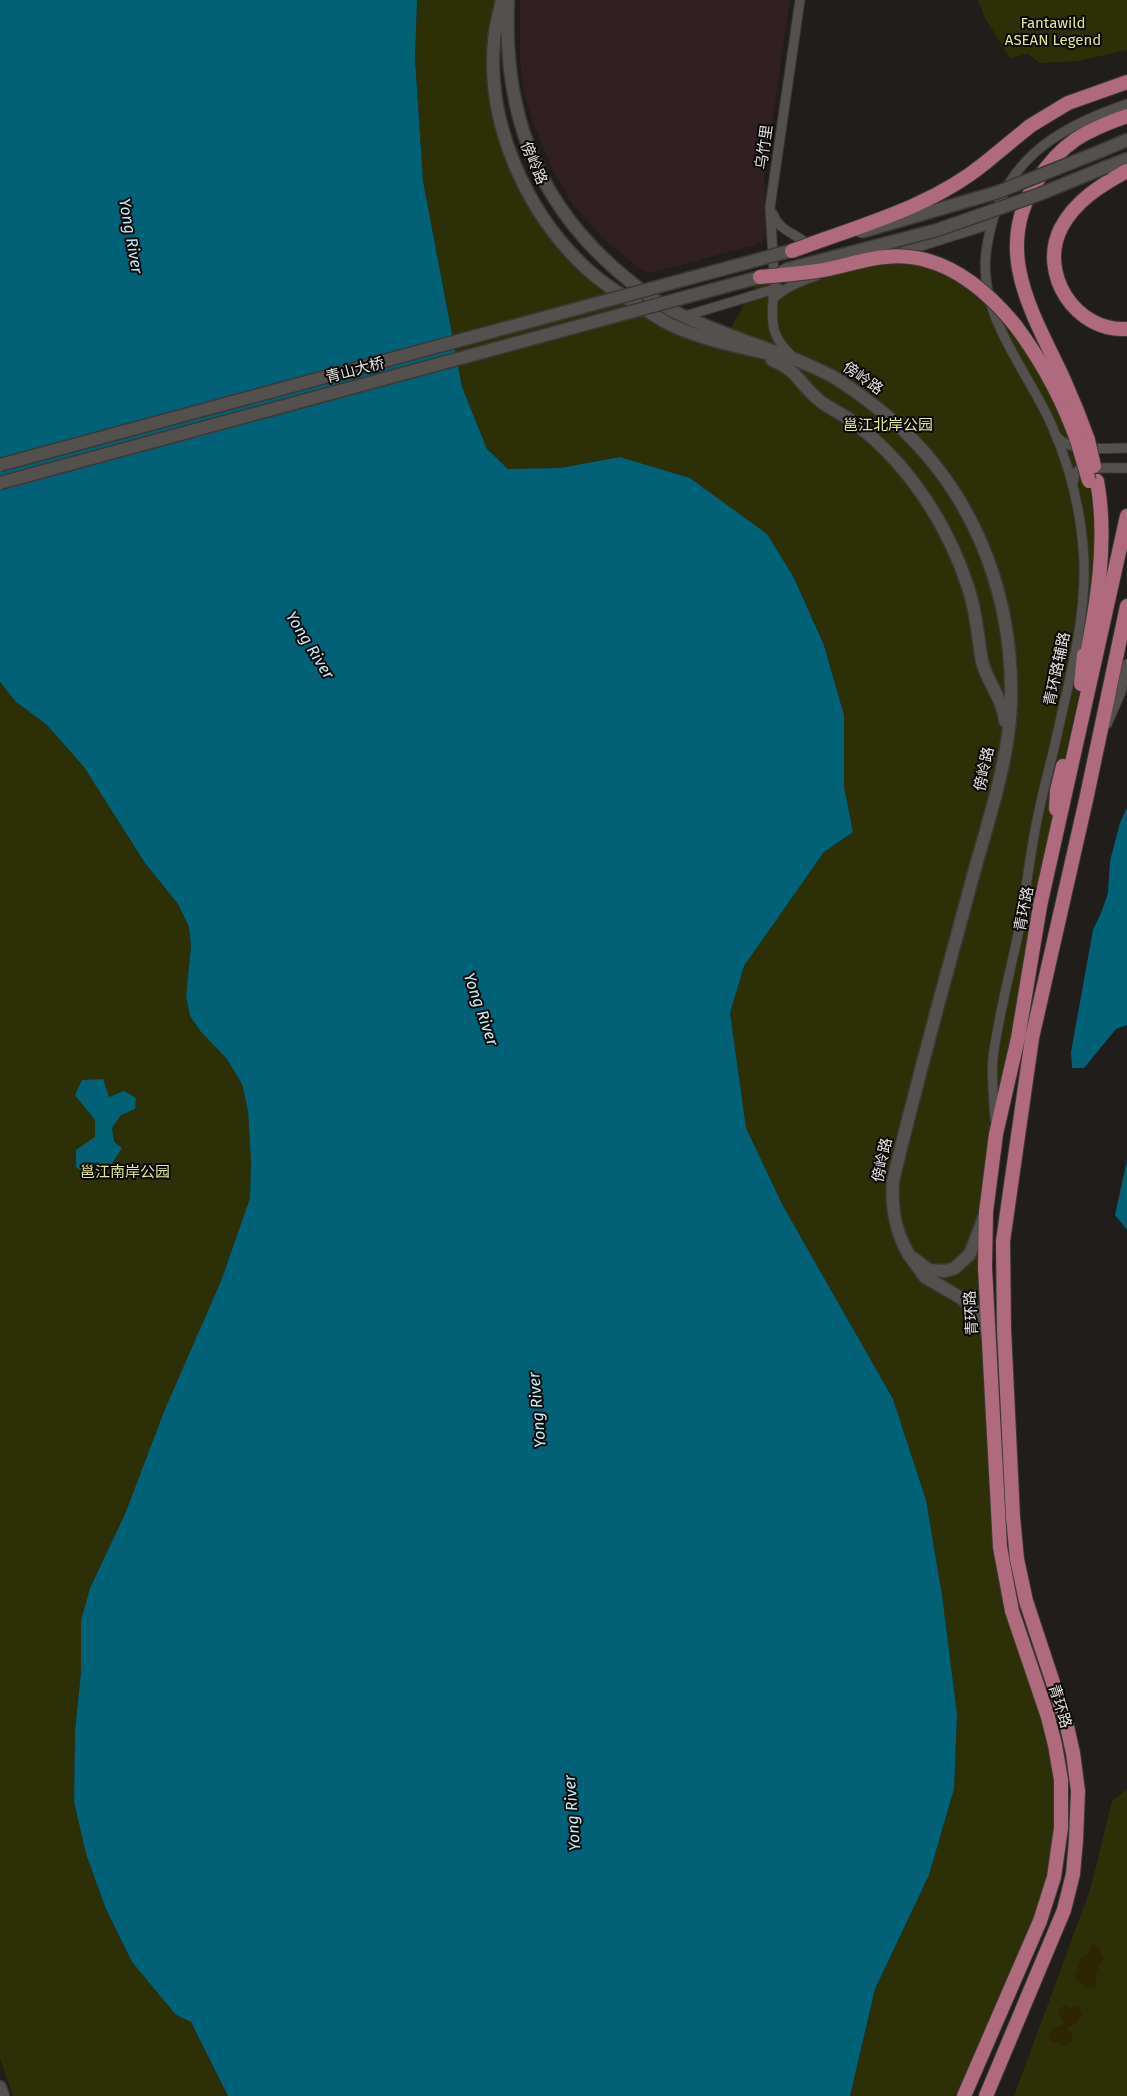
<svg xmlns="http://www.w3.org/2000/svg" width="1127" height="2096" font-family="'Fira Sans','Noto Sans SC',sans-serif">
<rect width="100%" height="100%" fill="#211d1b"/>
<path fill="#321f23" d="M790 0 764 177 767 233 762 243 651 273 641 270 604 239 572 204 553 170 535 128 524 93 520 58V0Z"/>
<g fill="#2d2f06">
<path d="M417 0H502L494 84 511 153 561 243 668 324 723 341 760 277 885 257 949 269 1027 341 1089 481 1095 532V555L1081 684 1057 791 1055 844 986 1212 1000 1547 1055 1745 1054 1877 964 2096H850L875 1989 929 1875 954 1789 957 1714 942 1595 926 1500 893 1399 783 1206 746 1128 730 1013 744 966 824 852 853 832 844 787V715L824 644 794 578 690 478 620 457 560 468 508 469 487 449 462 387 423 181 415 58Z"/>
<path d="M978 0H1127V50L1078 61 1040 63 1028 54 1010 58 985 18Z"/>
<path d="M0 682 16 702 46 724 84 767 145 863 178 904 189 927 191 946 186 996 190 1016 201 1032 227 1059 242 1084 248 1111 251 1161 250 1198 221 1281 165 1409 125 1514 90 1588 81 1620V1672L75 1731 74 1802 86 1854 106 1909 132 1962 176 2015 191 2022 228 2096H13L0 2058Z"/>
<path d="M1127 1789V2096H1014L1090 1890 1112 1801Z"/>
</g>
<g fill="#2d2504">
<path d="M1095 1944 1098 1947 1104 1958 1095 1974 1097 1984 1095 1987 1086 1989 1074 1977 1081 1958 1089 1953 1090 1947Z"/>
<path d="M1064 2005 1070 2008 1078 2005 1082 2014 1077 2023 1067 2028 1072 2034 1073 2041 1066 2046 1051 2041 1048 2037 1052 2028 1059 2027 1064 2023 1058 2012Z"/>
</g>
<g fill="#016277">
<path d="M0 0H417L415 58 423 181 462 387 487 449 508 469 560 468 620 457 690 478 767 534 794 578 824 645 844 715V787L853 832 824 852 744 966 730 1013 746 1128 783 1206 893 1399 926 1500 942 1595 957 1714 954 1789 929 1875 875 1989 850 2096H228L191 2022 176 2015 132 1962 106 1909 86 1854 74 1802 75 1731 81 1672V1620L90 1588 125 1514 165 1409 221 1281 250 1198 251 1161 248 1111 242 1084 227 1059 201 1032 190 1016 186 996 191 946 189 927 178 904 145 863 84 767 46 724 16 702 0 682Z"/>
<path d="M1127 807V1025L1116 1029 1084 1068H1072L1071 1052 1093 930 1101 913 1108 893 1110 861 1120 823Z"/>
<path d="M103 1079 109 1097 124 1091 136 1098 135 1109 121 1115 112 1128 114 1142 122 1148 109 1168 89 1176 76 1167V1150L95 1137V1120L75 1095 82 1080Z"/>
<path d="M1127 1160V1230L1115 1215Z"/>
</g>
<g fill="none" stroke-linecap="round" stroke-linejoin="round">
<defs>
<g id="street">
<path d="M773 214C779 230 792 232 805 242"/>
<path d="M899 253 991 224"/>
<path d="M773 299 775 289 770 207 800 0"/>
<path d="M685 316 778 288"/>
<path d="M791 355C772 337 771 324 773 299 785 287 800 281 816 276"/>
<path d="M1058 438C1070 452 1109 448 1127 448"/>
<path d="M1073 483 1075 473 1082 468H1127"/>
<path d="M1107 724 1121 692 1127 664"/>
<path d="M995 1119C994 1099 991 1077 993 1057 999 1013 1011 969 1020 925 1026 890 1030 855 1037 820 1042 795 1049 769 1055 744 1068 684 1086 623 1084 562 1082 515 1071 469 1052 426 1027 368 975 315 987 246 1000 163 1053 129 1127 104"/>
</g>
<g id="secondary">
<path d="M502 0C499 13 495 27 494 41 486 124 527 214 587 269 603 284 621 295 640 306 649 312 659 319 669 324 706 342 756 350 797 360 756 344 712 331 673 311 651 299 630 282 612 266 532 194 503 106 508 0"/>
<path d="M1101 151 1127 140"/>
<path d="M1106 167 1127 159"/>
<path d="M719 288 760 277"/>
<path d="M772 360C799 371 800 385 820 401 829 408 840 413 849 419 905 459 947 522 968 587 973 602 976 619 978 635 980 645 980 655 983 665 989 684 1003 700 1005 721"/>
<path d="M797 360C808 365 820 370 830 375 848 385 864 398 880 410 970 482 1014 589 1011 704 1009 759 988 822 973 876 946 977 917 1079 893 1181 891 1208 895 1231 909 1255"/>
<path d="M984 1217 970 1254 955 1268 945 1271 929 1270 909 1255 925 1277 961 1298 977 1312 987 1332"/>
<path d="M0 2087 3 2096"/>
</g>
<g id="primary">
<path d="M985 163 1030 126 1068 103 1127 82"/>
<path d="M1127 171C1101 185 1075 201 1061 228 1038 273 1075 332 1127 329"/>
<path d="M1015 325C1042 361 1062 398 1077 440"/>
<path d="M1088 440C1081 420 1073 400 1064 380 1034 315 991 251 1037 181 1061 143 1086 130 1127 116"/>
<path d="M1085 664C1097 605 1108 541 1097 481"/>
<path d="M1081 684 1084 655"/>
<path d="M1056 809 1057 791 1063 766"/>
<path d="M964 2096 1040 1921 1054 1877 1061 1828V1780L1055 1745 1048 1717 1012 1611 1000 1547 985 1268 986 1212 996 1134 1018 1038 1040 906 1127 516"/>
<path d="M986 2096 1064 1910 1073 1874 1076 1840 1078 1791 1073 1753 1066 1722 1026 1601 1017 1559 1013 1517 1004 1329 1003 1241 1032 1038 1086 800 1127 606"/>
</g>
</defs>
<use href="#street" stroke="#3a3836" stroke-width="11"/>
<use href="#secondary" stroke="#3a3836" stroke-width="15"/>
<use href="#primary" stroke="#3a3836" stroke-width="16"/>
<use href="#street" stroke="#54504e" stroke-width="9"/>
<use href="#secondary" stroke="#54504e" stroke-width="12"/>
<use href="#primary" stroke="#af6a7d" stroke-width="14"/>
<defs>
<g id="secondary-bridge">
<path d="M861 232 998 192 1101 151"/>
<path d="M784 270 937 230 1040 194 1106 167"/>
<path d="M0 465 801 248"/>
<path d="M0 483 719 288"/>
</g>
<g id="primary-bridge">
<path d="M792 251C858 226 930 208 985 163"/>
<path d="M760 277C779 275 798 274 817 271 840 268 862 259 885 257 939 251 983 286 1015 325"/>
<path d="M1077 440 1089 481"/>
<path d="M1088 440 1094 466"/>
</g>
</defs>
<use href="#secondary-bridge" stroke="#3a3836" stroke-width="15" stroke-linecap="butt"/>
<use href="#primary-bridge" stroke="#3a3836" stroke-width="16" stroke-linecap="butt"/>
<use href="#secondary-bridge" stroke="#54504e" stroke-width="12"/>
<use href="#primary-bridge" stroke="#af6a7d" stroke-width="14"/>
</g>
<g text-anchor="middle" dominant-baseline="central" stroke-width="4" stroke-linejoin="round" paint-order="stroke">
<g font-size="15" fill="#e1e88e" stroke="#090807">
<text x="1053" y="23">Fantawild<tspan x="1053" dy="17">ASEAN Legend</tspan></text>
<text x="888" y="425">邕江北岸公园</text>
<text x="125" y="1172">邕江南岸公园</text>
</g>
<g font-size="15" fill="#e4e2e1" stroke="#090807">
<text transform="translate(764 147) rotate(-82)">乌竹里</text>
<text transform="translate(534 163) rotate(67)">傍岭路</text>
<text transform="translate(355 370) rotate(-15)">青山大桥</text>
<text transform="translate(863 378) rotate(35)">傍岭路</text>
<text transform="translate(1057 669) rotate(-78)">青环路辅路</text>
<text transform="translate(984 769) rotate(-78)">傍岭路</text>
<text transform="translate(1024 909) rotate(-79)">青环路</text>
<text transform="translate(882 1160) rotate(-78)">傍岭路</text>
<text transform="translate(971 1313) rotate(-93)">青环路</text>
<text transform="translate(1060 1706) rotate(73)">青环路</text>
</g>
<g font-size="16" font-style="italic" fill="#c3ebf7" stroke="#090807">
<text transform="translate(131 236) rotate(80)">Yong River</text>
<text transform="translate(310 645) rotate(58)">Yong River</text>
<text transform="translate(481 1009) rotate(71)">Yong River</text>
<text transform="translate(537 1410) rotate(-95)">Yong River</text>
<text transform="translate(572 1813) rotate(-94)">Yong River</text>
</g>
</g>
</svg>
